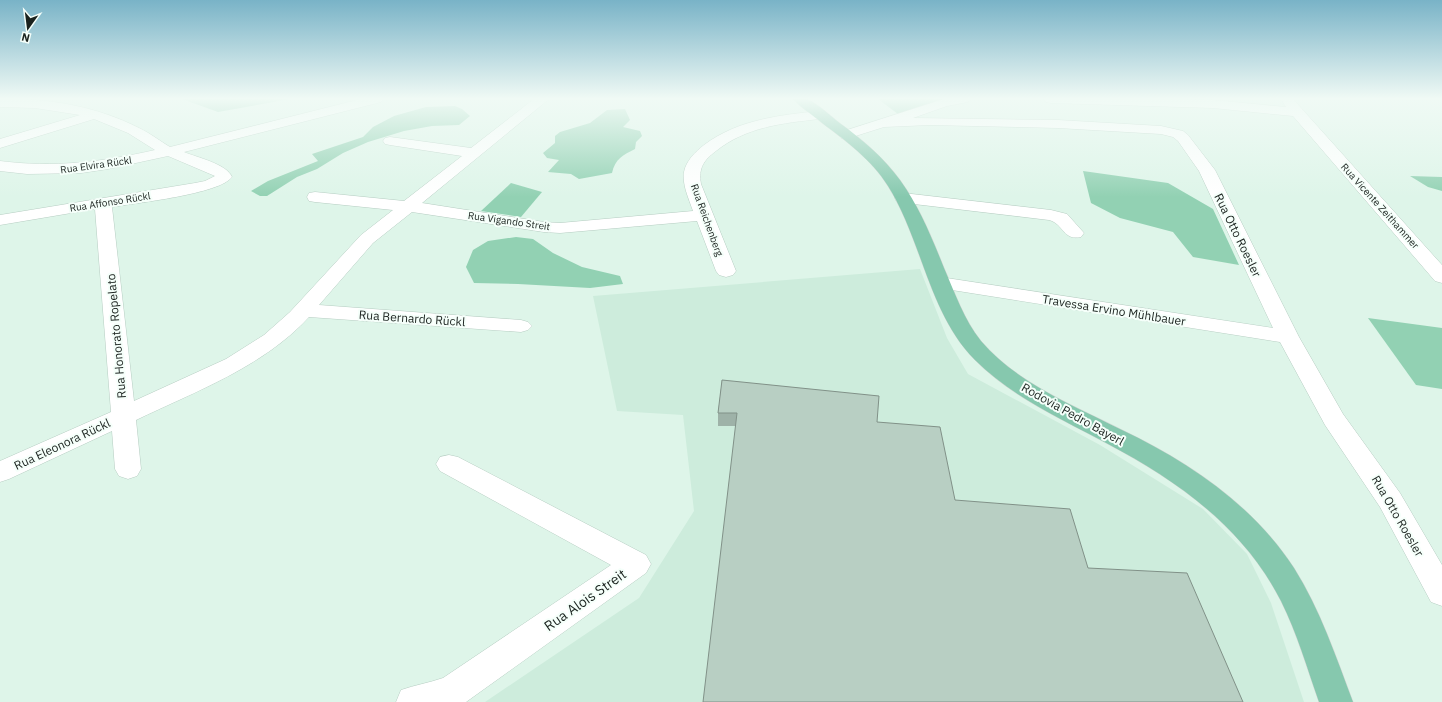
<svg xmlns="http://www.w3.org/2000/svg" width="1442" height="702" font-family="'IBM Plex Sans',sans-serif">
<rect width="100%" height="100%" fill="#def5e9"/>
<path fill="#cdecdc" d="M920 269 947 338 968 374 1100 445 1203 509 1247 554 1271 603 1304 702H485L639 598 694 511 683 415 617 411 593 296Z"/>
<g fill="#92d1b3">
<path d="M182 99H290L218 112Z"/>
<path d="M878 99H948L898 114Z"/>
<path d="M455 106 462 109 470 116 459 125 432 126 404 131 368 142 343 153 317 169 297 177 267 196H260L251 191 268 181 318 161 312 154 363 137 373 127 394 116 426 107Z"/>
<path d="M625 109 630 120 623 127 640 131 642 136 636 142 635 149C623 155 615 159 612 173L579 179 571 174 548 172 559 160 547 158 543 153 555 143V136L560 132 590 123 607 110Z"/>
<path d="M1083 171 1168 183 1213 209 1239 265 1193 257 1173 232 1120 218 1091 203Z"/>
<path d="M1410 176 1442 177V191L1428 187Z"/>
<path d="M511 183 542 192 521 217 481 211Z"/>
<path d="M516 237 533 239 553 253 582 267 620 276 623 284 590 288 518 284 474 283 466 267 473 250 488 241Z"/>
<path d="M1368 318 1442 328V389L1416 385Z"/>
</g>
<g fill="none" stroke-linecap="round" stroke-linejoin="round">
<defs>
<g id="minor">
<path d="M0 99C48 98 96 106 139 128 150 133 160 141 170 147L361 99H383L381 102 184 152C196 157 227 164 232 177 220 194 135 203 112 207L134 401 226 359 264 335 290 312 361 235 393 210 315 202 309 201 307 197 309 193 315 192 404 201 462 156 390 145 385 144 383 141 385 138 390 137 471 148 534 99H549L422 203 544 222 560 223 693 211C689 199 682 185 684 172 686 161 695 152 704 145 737 120 779 115 820 111L825 112 827 115 825 118 820 119C783 123 746 127 716 151 704 160 698 168 701 184L736 271 733 275 726 277 719 275 716 271 697 221 560 233 544 232 412 212 373 243 319 305 521 320 528 322 532 326 528 330 521 332 309 317C263 367 196 391 136 420L141 469 137 476 128 479 119 476 115 469 112 431 9 479 0 482V461L111 412 95 209 0 225V215L195 183 205 181 215 176 168 156 108 169 81 173 27 174 0 171V161C54 168 102 162 155 150L128 133 94 119 0 148V139L80 115 35 108 0 107Z"/>
<path d="M944 99H970L968 102 947 106 913 118 1058 120 1161 126 1183 131 1188 135 1215 170 1299 337 1343 414 1400 493 1442 565V606L1431 602 1380 507 1325 425 1280 342 933 287 930 283 933 279 940 277 1273 328 1199 171 1178 141 1173 137 1161 134 1058 128 930 125 884 127 846 139 841 138 839 135 841 132Z"/>
<path d="M1044 99 1213 100 1286 107 1281 99H1293L1442 265V283L1435 281 1293 116 1213 108 1051 103 1046 102Z"/>
<path d="M903 193 1051 210 1067 214 1084 233 1081 237C1063 241 1064 224 1049 220L897 202 895 198 897 194Z"/>
<path d="M449 455 458 457 646 555 651 564 646 573 466 702H396L401 690C415 685 429 683 443 678L611 565 440 471 436 464 440 457Z"/>
</g>
<path id="major" d="M793 99C797 99 802 98 806 99 815 101 833 118 841 124 863 140 884 158 900 180 919 206 932 238 944 268 955 293 964 320 981 341 1018 384 1073 405 1122 430 1189 462 1253 505 1294 568 1320 609 1336 657 1353 702H1319C1307 668 1297 633 1281 601 1244 528 1178 481 1108 444 1062 419 1013 398 975 360 929 314 922 240 888 186 872 160 846 141 822 123 813 115 801 108 793 99Z"/>
</defs>
<use href="#minor" stroke="#b6cdc2" stroke-width="1"/>
<use href="#major" stroke="#d6d7d6" stroke-width="1"/>
<use href="#minor" fill="#fff" fill-rule="evenodd"/>
<use href="#major" fill="#86c8ae" fill-rule="evenodd"/>
</g>
<path fill="#9eb2a8" d="M722 380 877 422 955 500 1088 568 735 426H718V413Z"/>
<path fill="#b8cfc3" stroke="#819188" d="M722 380 879 396 877 422 940 427 955 500 1070 509 1088 568 1187 573 1243 702H703L737 413H718Z"/>
<linearGradient id="sky" x2="0" y2="1"><stop stop-color="#79b3c7"/><stop offset="0.5" stop-color="#f0faf5"/><stop offset="1" stop-color="#f0faf5" stop-opacity="0"/></linearGradient>
<rect width="1442" height="197" fill="url(#sky)"/>
<g text-anchor="middle" dominant-baseline="central" stroke-width="4" stroke-linejoin="round" paint-order="stroke">
<g font-size="10" fill="#1a221e" stroke="#f5fffa">
<text transform="translate(96 165) rotate(-8)">Rua Elvira Rückl</text>
<text transform="translate(110 202) rotate(-9)">Rua Affonso Rückl</text>
<text transform="translate(1380 206) rotate(48)">Rua Vicente Zeithammer</text>
<text transform="translate(707 220) rotate(70)">Rua Reichenberg</text>
<text transform="translate(509 221) rotate(8)">Rua Vigando Streit</text>
</g>
<g font-size="12" fill="#1a221e" stroke="#f5fffa">
<text transform="translate(1238 235) rotate(64)">Rua Otto Roesler</text>
<text transform="translate(1114 310) rotate(9)">Travessa Ervino Mühlbauer</text>
<text transform="translate(412 318) rotate(4)">Rua Bernardo Rückl</text>
<text transform="translate(116 336) rotate(-95)">Rua Honorato Ropelato</text>
<text transform="translate(1073 414) rotate(29)">Rodovia Pedro Bayerl</text>
<text transform="translate(62 444) rotate(-25)">Rua Eleonora Rückl</text>
<text transform="translate(1398 516) rotate(60)">Rua Otto Roesler</text>
</g>
<g font-size="14" fill="#1a221e" stroke="#f5fffa">
<text transform="translate(585 600) rotate(-35)">Rua Alois Streit</text>
</g>
</g>
<g transform="translate(28 28) rotate(194)" stroke="#f5fffa" stroke-width="3" paint-order="stroke">
<path d="M0-3L7 15L0 10L-7 15Z" fill="#1a221e"/>
<text y="-6" font-size="11" font-weight="bold" text-anchor="middle" fill="#1a221e">N</text>
</g>
</svg>
